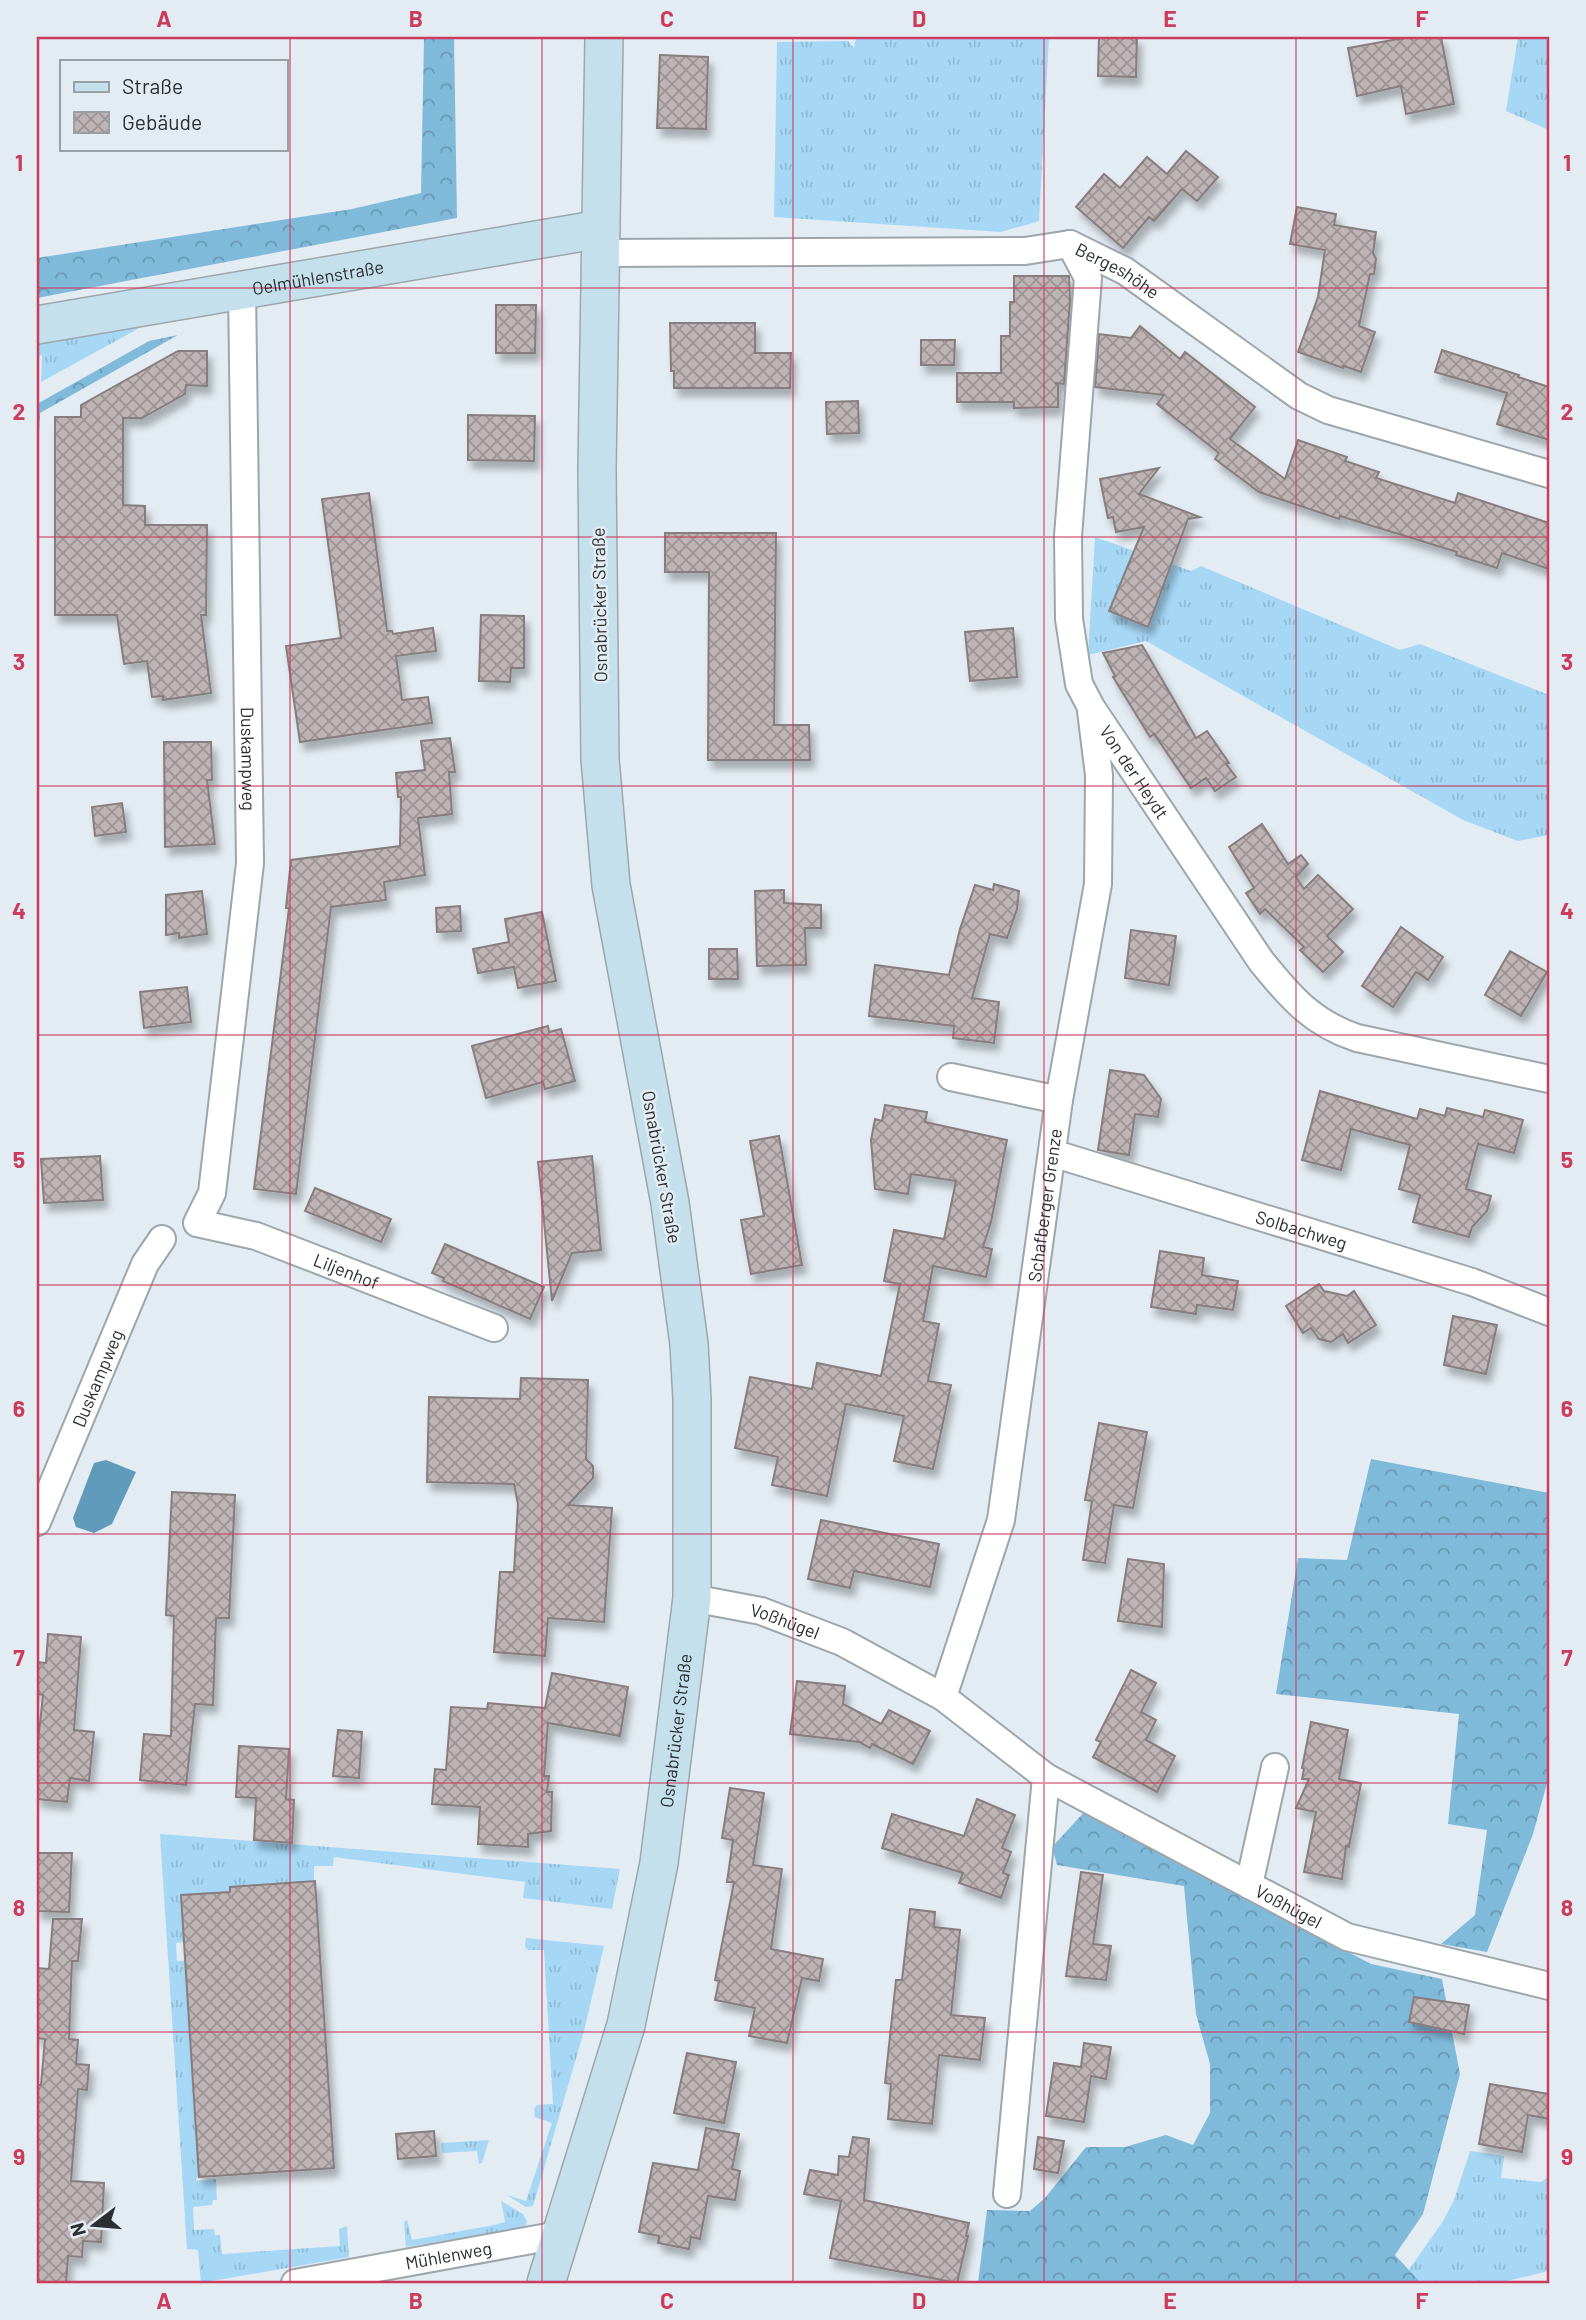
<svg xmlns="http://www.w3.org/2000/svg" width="1586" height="2320" font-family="Barlow,sans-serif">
<defs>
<pattern id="grass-tufts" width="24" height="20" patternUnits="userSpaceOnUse" patternTransform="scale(1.75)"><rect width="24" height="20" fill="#a6d8f6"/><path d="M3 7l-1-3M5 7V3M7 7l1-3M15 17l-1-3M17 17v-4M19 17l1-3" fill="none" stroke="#8fbad3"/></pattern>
<pattern id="forest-crowns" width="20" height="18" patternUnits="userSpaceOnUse" patternTransform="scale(1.75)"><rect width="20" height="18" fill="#80badb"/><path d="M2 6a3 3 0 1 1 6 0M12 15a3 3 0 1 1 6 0" fill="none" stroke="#6998b2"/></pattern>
<pattern id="building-cross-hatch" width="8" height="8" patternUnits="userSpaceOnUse" patternTransform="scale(1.75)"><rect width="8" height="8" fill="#bfb4b5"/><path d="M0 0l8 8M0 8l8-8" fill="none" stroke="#9b9394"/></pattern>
<filter id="shadow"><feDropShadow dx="4.5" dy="8" stdDeviation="3.5" flood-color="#0004"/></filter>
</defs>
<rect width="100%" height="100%" fill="#e3ecf2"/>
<g fill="url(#grass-tufts)">
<path d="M856 37H1049L1039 221 1001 232 774 217 777 42 848 41 854 48Z"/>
<path d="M1518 37H1549V130L1506 111Z"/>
<path d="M144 325 134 331 41 382 42 355 37 356V340Z"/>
<path d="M1095 537 1191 571 1201 566 1400 650 1420 644 1549 695V835L1518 841 1463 820 1146 641 1088 655Z"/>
<path d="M160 1834 620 1869 612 1909 523 1898 525 1882 334 1857 333 1866H314V1881L230 1887V1892L181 1895 184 1942 176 1943 177 1961H185L199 2177H197L196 2181 216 2179 217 2200H213L212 2205 193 2207 194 2230 214 2229 215 2235H220L222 2254 340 2246 339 2229 347 2226 349 2257 201 2283 198 2250 187 2249Z"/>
<path d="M526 1938 604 1946 584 2031 533 2206 526 2207 507 2195 526 2201 552 2123 535 2117 534 2109 537 2105 553 2104 544 1950H528L525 1947Z"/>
<path d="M489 2140 482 2163 479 2164 477 2151 442 2153 441 2143Z"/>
<path d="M1470 2151 1504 2156 1501 2178 1541 2182 1549 2176V2271L1498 2283H1421L1408 2271 1443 2221 1454 2200Z"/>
<path d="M501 2201 523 2214 527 2221 526 2225 517 2229 406 2247 404 2222 407 2220 412 2240 494 2225 505 2222Z"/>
</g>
<g fill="url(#forest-crowns)">
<path d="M424 37H454L457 218 37 298V258L352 209 421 193Z"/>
<path d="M178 335 40 413 37 477V404L149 341Z"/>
<path d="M1371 1459 1549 1493V1776L1533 1834 1487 1952 1441 1944 1475 1915 1487 1830 1448 1824 1459 1714 1276 1694 1298 1558 1347 1560Z"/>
<path d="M1087 1809 1289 1921 1371 1964 1442 1979 1460 2074 1423 2214 1395 2255 1421 2283H978L987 2210 1030 2211 1045 2198 1086 2147H1125L1166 2135 1193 2145 1210 2113V2064L1196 2014 1184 1886 1057 1865 1052 1847Z"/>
</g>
<path fill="#619bbb" d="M106 1460 136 1472 112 1524 94 1533 76 1527 73 1518 94 1463Z"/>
<g fill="url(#building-cross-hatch)" stroke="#877d7e" stroke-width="2" filter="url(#shadow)">
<path d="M1099 37H1137L1136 77 1098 76Z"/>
<path d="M1409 37H1441L1454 104 1406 114 1401 86 1357 96 1348 48Z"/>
<path d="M660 55 708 57 706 129 657 128Z"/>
<path d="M1186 151 1218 177 1197 201 1182 189 1154 221 1149 217 1123 248 1076 207 1104 174 1120 188 1147 157 1167 174Z"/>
<path d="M1297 207 1336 214 1334 225 1376 232 1373 253 1376 259 1374 274H1370L1359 326 1375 332 1361 372 1344 366 1343 368 1298 352 1318 297 1325 250 1290 244Z"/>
<path d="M1014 276H1069L1070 300 1064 384 1055 383 1058 385V407L1014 408V402H957V373H1001V336H1010V302H1014Z"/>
<path d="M496 305H536L535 353H496Z"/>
<path d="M670 323H755V353H791L790 388H674V371H671Z"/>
<path d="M1140 326 1180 359 1185 352 1255 407 1230 439 1285 479 1298 440 1347 457 1345 461 1379 472 1376 478 1455 503 1458 493 1549 523V569L1502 553 1497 568 1456 555 1457 552 1340 516 1339 519 1259 492 1215 459 1219 453 1157 404 1164 395 1095 387 1099 334 1131 338Z"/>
<path d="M921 340H955L954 365H921Z"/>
<path d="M1442 350 1519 375 1518 377 1549 387V440L1497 424 1507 393 1435 372Z"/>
<path d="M178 351H207V386L186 385 185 394 142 418H123V505L145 506V525H207L206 615H201L211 693 163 700V696L152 697 147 661 124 664 117 615H55V417H81V405Z"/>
<path d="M858 401 859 433 827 434 826 402Z"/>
<path d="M468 415 535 416 534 461 468 460Z"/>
<path d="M1159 468 1139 494 1200 517 1188 519 1148 627 1109 611 1144 527 1116 532 1113 517 1108 518 1100 479Z"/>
<path d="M369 493 387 631H392L393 634 433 628 436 651 396 656 402 700 428 697 432 723 300 742 286 646 341 638 322 499Z"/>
<path d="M665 533H776L774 725H809L810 760H708L709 572H665Z"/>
<path d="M481 615 524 616V668H511L510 682 479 681Z"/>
<path d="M1013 628 1017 677 970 681 965 632Z"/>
<path d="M1142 645 1196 738 1207 731 1229 763 1226 764 1236 777 1215 791 1206 778 1191 788 1154 734 1150 737 1113 677 1115 676 1103 653Z"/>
<path d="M450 738 455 772H449L452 814 418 818 425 875 384 882 386 900 331 907 296 1194 254 1189 289 908H286L291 860 400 846 401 797H398L396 773 425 770 421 741Z"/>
<path d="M164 742H211L212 780H207L215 844 165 847Z"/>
<path d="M122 803 126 832 95 836 92 807Z"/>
<path d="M1262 824 1288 864 1301 855 1308 864 1296 877 1304 889 1318 875 1353 909 1327 936 1343 952 1323 972 1300 950 1304 947 1265 909 1260 914 1246 893 1254 888 1229 847Z"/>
<path d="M994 884 1019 891 1017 909 1007 938 990 934 972 998 999 1002 994 1043 953 1038 954 1026 869 1016 875 965 949 975 960 929 975 885 993 890Z"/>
<path d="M784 890V903L821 905V928H805L806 965 757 966 755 891Z"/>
<path d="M202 891 207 934 179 938V933L166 935V895Z"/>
<path d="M460 906 461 931 437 932 436 908Z"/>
<path d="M542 912 556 981 518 988 514 967 478 973 473 949 509 942 505 919Z"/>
<path d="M1401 927 1443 957 1428 980 1416 972 1393 1007 1362 986Z"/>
<path d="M1131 930 1176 936 1169 985 1125 978Z"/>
<path d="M709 949H737L738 979H709Z"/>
<path d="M1510 951 1547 972 1521 1016 1485 995Z"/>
<path d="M187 987 191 1022 144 1028 140 992Z"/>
<path d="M548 1026 549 1032 561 1029 575 1081 545 1089 543 1082 486 1098 472 1046Z"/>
<path d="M1110 1070 1144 1075 1161 1099 1158 1117 1135 1114 1129 1155 1098 1150Z"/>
<path d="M1320 1091 1417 1119 1420 1109 1445 1116 1447 1108 1483 1117 1485 1110 1523 1120 1514 1153 1478 1144 1466 1189 1491 1196 1487 1211 1472 1227 1469 1237 1413 1222 1420 1195 1399 1189 1410 1145 1351 1129 1341 1170 1302 1160Z"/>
<path d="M885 1105 927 1112 925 1122 1007 1140 991 1222 983 1247 992 1249 986 1277 933 1266 923 1321 939 1324 928 1381 951 1385 933 1469 894 1461 904 1416 846 1404 827 1496 772 1485 778 1457 735 1448 750 1377 812 1389 817 1363 881 1376 900 1284 884 1281 894 1230 944 1239 956 1181 911 1174 908 1194 875 1189 871 1140 875 1119 882 1121Z"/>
<path d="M779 1136 802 1265 751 1274 741 1220 764 1216 750 1141Z"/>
<path d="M100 1156 103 1200 44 1203 41 1159Z"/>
<path d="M592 1156 601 1250 572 1253 552 1301 538 1162Z"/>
<path d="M315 1188 391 1219 381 1242 305 1211Z"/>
<path d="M445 1244 544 1287 530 1319 443 1281 444 1278 432 1273Z"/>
<path d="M1160 1251 1204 1258 1202 1275 1238 1281 1233 1310 1197 1305 1196 1314 1151 1307Z"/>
<path d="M1319 1284 1324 1291 1347 1296 1354 1291 1376 1325 1348 1343 1343 1334 1331 1342 1319 1339 1311 1328 1303 1333 1286 1306Z"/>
<path d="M1453 1316 1497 1325 1486 1374 1444 1365Z"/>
<path d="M521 1378 588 1380 586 1459 593 1466V1478L568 1505 612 1508 604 1622 548 1618 545 1656 494 1652 500 1572H514L518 1504 514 1484 427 1482 429 1397 520 1399Z"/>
<path d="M1099 1423 1147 1432 1133 1508 1114 1505 1105 1563 1083 1560 1092 1501 1085 1500Z"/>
<path d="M172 1492 235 1495 229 1618H216L213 1705 195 1704 186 1785 140 1780 144 1734 171 1736 174 1616 166 1615Z"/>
<path d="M821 1520 939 1544 930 1587 854 1571 850 1588 808 1579Z"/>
<path d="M1128 1559 1164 1564 1162 1627 1118 1621Z"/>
<path d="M48 1634 81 1637 74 1730 94 1732 89 1781 70 1778 67 1802 37 1799V1751L43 1695 37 1694V1662L46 1663Z"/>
<path d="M1131 1670 1156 1683 1141 1712 1156 1720 1146 1740 1175 1756 1157 1792 1093 1757 1101 1742 1096 1740Z"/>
<path d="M552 1673 628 1687 620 1736 548 1723 544 1776H549L547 1792H552L551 1831 528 1834V1847L478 1844 480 1807 432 1804 435 1769 446 1770 451 1707 487 1709 488 1703 545 1708Z"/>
<path d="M797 1681 845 1686 843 1704 881 1724 889 1710 930 1731 913 1764 872 1744 870 1748 859 1742 790 1734Z"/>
<path d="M1311 1722 1348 1730 1339 1779 1361 1783 1349 1847 1346 1846 1342 1879 1304 1872 1316 1812 1296 1808 1309 1779H1302L1304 1769 1302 1768Z"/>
<path d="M338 1730 362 1732 359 1778 333 1776Z"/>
<path d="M239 1746 289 1749 286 1799 294 1800 292 1843 254 1840 256 1798 236 1797Z"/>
<path d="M730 1788 764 1793 753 1865 782 1869 771 1949 823 1959 819 1981 802 1978 787 2043 749 2036 755 2008 715 2000 719 1981 715 1980 734 1882H727L733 1840 722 1838Z"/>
<path d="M977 1799 1015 1815 1002 1848 1011 1852 1003 1873 1009 1875 1001 1898 959 1883 963 1873 882 1848 892 1814 964 1836Z"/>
<path d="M37 1853H72L69 1912 37 1911Z"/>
<path d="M1081 1872 1103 1875 1093 1944 1111 1946 1106 1980 1066 1976Z"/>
<path d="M315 1881 334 2168 199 2177 181 1895 230 1892V1887Z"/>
<path d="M910 1909 935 1912 934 1927 960 1930 951 2015 985 2018 980 2060 939 2055 932 2124 888 2119 891 2084 885 2083 896 1980H902Z"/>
<path d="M53 1919H82L78 1961H72L69 2039 78 2040 76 2064 89 2065 87 2090 78 2089 71 2181 104 2183 101 2242 83 2241 82 2257 68 2256 66 2283H37V2208L40 2152H37V2085H41L45 2039 37 2038V1968L49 1969Z"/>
<path d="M1414 1997 1469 2005 1464 2034 1409 2022Z"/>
<path d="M1084 2043 1111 2047 1106 2079 1091 2076 1084 2122 1046 2116 1054 2063 1081 2067Z"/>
<path d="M687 2053 736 2062 724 2123 674 2113Z"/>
<path d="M1490 2084 1549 2094V2119L1528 2115 1522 2152 1479 2144Z"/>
<path d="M706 2128 739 2134 732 2169 740 2171 735 2200 708 2196 700 2239 691 2237 689 2249 658 2243 659 2236 639 2232 653 2163 698 2170Z"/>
<path d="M434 2131 436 2156 398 2159 396 2134Z"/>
<path d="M853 2137 869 2139 864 2200 969 2223 966 2236H968L957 2283 830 2258 841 2201 804 2194 810 2170 838 2175 839 2156 849 2157Z"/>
<path d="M1038 2137 1064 2141 1058 2173 1034 2169Z"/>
</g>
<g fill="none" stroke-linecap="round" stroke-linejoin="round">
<defs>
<g id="street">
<path id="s1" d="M1070 244 1088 278 1068 536 1069 619 1079 684 1091 707 1261 961C1290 997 1312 1023 1357 1038L1549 1079"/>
<path id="s2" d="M600 253 1025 251 1070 244 1125 271 1299 396 1328 410 1549 474"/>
<path id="s3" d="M242 290 250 863 212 1193 197 1223 256 1236 494 1328"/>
<path d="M951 1077 1059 1100"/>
<path id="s4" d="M1052 1153 1472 1282 1549 1312"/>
<path id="s5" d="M37 1522 145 1264 162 1239"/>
<path id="s6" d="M692 1598 761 1611 842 1642 943 1697 1046 1777 1007 2194"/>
<path id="s7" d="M943 1697 1001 1520 1059 1100 1098 884 1099 775 1091 711"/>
<path id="s8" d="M1046 1777 1347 1937 1549 1986"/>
<path d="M1249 1885 1275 1767"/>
<path id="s9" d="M295 2283 559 2235"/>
</g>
<g id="secondary">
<path id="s10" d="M37 325 601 229"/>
<path id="s11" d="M546 2283 626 2025 659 1863 692 1598V1399L689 1344 670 1203 611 885 600 759 597 469 604 37"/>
</g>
</defs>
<use href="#street" stroke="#9da6ab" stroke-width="30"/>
<use href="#secondary" stroke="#9da6ab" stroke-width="40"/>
<use href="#street" stroke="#fff" stroke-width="26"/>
<use href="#secondary" stroke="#c5e0ed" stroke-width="37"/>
</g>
<path fill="none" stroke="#cb3b5b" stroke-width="2" stroke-opacity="0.55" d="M290 37V2283M542 37V2283M793 37V2283M1044 37V2283M1296 37V2283M37 288H1549M37 537H1549M37 786H1549M37 1035H1549M37 1285H1549M37 1534H1549M37 1783H1549M37 2032H1549"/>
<g text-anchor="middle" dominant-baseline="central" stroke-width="5" stroke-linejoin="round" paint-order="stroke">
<g font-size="18" fill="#2b2e30" stroke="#e3ecf2">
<text stroke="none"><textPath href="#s2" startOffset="525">Bergeshöhe</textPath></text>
<text stroke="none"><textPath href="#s10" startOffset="285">Oelmühlenstraße</textPath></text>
<text transform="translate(599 605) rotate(-91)">Osnabrücker Straße</text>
<text stroke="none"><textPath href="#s3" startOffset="469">Duskampweg</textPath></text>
<text stroke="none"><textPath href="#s1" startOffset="550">Von der Heydt</textPath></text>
<text transform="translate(662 1167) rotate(80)">Osnabrücker Straße</text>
<text stroke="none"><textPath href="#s7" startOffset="504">Schafberger Grenze</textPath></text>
<text stroke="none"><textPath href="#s4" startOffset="261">Solbachweg</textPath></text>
<text stroke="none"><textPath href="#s3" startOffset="1096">Liljenhof</textPath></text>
<text stroke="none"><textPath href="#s5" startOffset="156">Duskampweg</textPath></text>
<text stroke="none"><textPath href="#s6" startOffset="96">Voßhügel</textPath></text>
<text stroke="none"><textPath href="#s11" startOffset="569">Osnabrücker Straße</textPath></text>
<text stroke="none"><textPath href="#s8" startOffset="275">Voßhügel</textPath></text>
<text stroke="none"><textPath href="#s9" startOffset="156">Mühlenweg</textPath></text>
</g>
</g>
<rect width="1586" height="2320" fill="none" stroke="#e3ecf2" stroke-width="77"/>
<rect x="60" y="60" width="228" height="91" fill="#e3ecf2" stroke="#99a0a4" stroke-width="2"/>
<rect x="74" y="82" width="35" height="10" fill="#c5e0ed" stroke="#99a0a4" stroke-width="2"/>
<text x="122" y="94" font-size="21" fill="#2b2e30">Straße</text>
<rect x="74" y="112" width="35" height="21" fill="url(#building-cross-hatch)" stroke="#99a0a4" stroke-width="2"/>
<text x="122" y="130" font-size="21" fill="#2b2e30">Gebäude</text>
<g transform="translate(94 2225) rotate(254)" stroke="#e3ecf2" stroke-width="5" paint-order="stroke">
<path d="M0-5L12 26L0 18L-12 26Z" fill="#2b2e30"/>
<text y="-10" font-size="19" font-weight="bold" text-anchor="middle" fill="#2b2e30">N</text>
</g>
<rect x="38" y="38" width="1510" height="2244" fill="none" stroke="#cb3b5b" stroke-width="2.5"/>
<g font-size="23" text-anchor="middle" font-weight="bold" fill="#cb3b5b">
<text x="164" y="27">A</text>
<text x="416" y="27">B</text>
<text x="667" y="27">C</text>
<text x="919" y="27">D</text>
<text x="1170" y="27">E</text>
<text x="1422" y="27">F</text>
<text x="19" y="171">1</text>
<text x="1567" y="171">1</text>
<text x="19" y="420">2</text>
<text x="1567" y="420">2</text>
<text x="19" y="670">3</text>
<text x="1567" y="670">3</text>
<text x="19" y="919">4</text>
<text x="1567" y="919">4</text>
<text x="19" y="1168">5</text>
<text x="1567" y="1168">5</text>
<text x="19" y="1417">6</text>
<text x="1567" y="1417">6</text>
<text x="19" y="1666">7</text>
<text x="1567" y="1666">7</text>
<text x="19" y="1916">8</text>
<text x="1567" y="1916">8</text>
<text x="19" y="2165">9</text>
<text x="1567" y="2165">9</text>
<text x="164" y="2309">A</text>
<text x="416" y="2309">B</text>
<text x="667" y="2309">C</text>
<text x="919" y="2309">D</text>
<text x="1170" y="2309">E</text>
<text x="1422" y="2309">F</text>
</g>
</svg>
